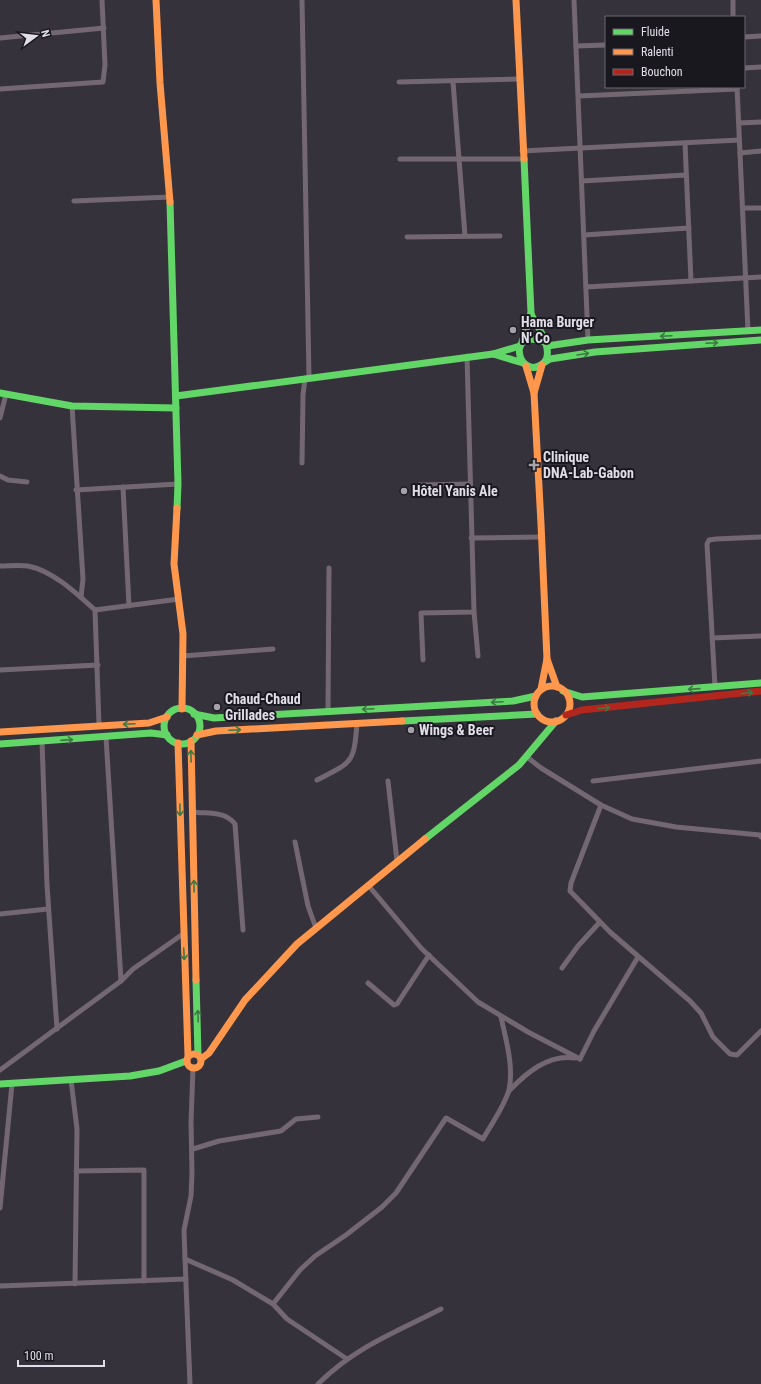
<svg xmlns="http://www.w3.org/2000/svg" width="761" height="1384" font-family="'Roboto Condensed',sans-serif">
<rect width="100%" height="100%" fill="#35323b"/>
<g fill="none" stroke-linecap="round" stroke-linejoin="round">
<g stroke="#736872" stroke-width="5">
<path d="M302 0 309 377"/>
<path d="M574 0 588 340"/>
<path d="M733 0V17"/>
<path d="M744 37 761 36"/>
<path d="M0 38 104 28"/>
<path d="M576 46 606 45"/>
<path d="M744 68 761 67"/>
<path d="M399 82 519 79"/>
<path d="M453 82 465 236"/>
<path d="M737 87 748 331"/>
<path d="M0 89 103 82 105 65 102 0"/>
<path d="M579 96 737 89"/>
<path d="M739 123 761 122"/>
<path d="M685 143 691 281"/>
<path d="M522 151 739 140"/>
<path d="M740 153 761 151"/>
<path d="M400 159H523"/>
<path d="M582 181 686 175"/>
<path d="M74 201 170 197"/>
<path d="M743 208H761"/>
<path d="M584 235 689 228"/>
<path d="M407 237 500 236"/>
<path d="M586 287 761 277"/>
<path d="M72 406 83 579 81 597"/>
<path d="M0 418 6 394"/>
<path d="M302 463 303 395 305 378"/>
<path d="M0 476 8 480 27 482"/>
<path d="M419 485 470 484"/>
<path d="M123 487 129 606"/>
<path d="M76 490 178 484"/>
<path d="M471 538 541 537"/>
<path d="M0 566C9 566 19 565 28 566 53 571 76 593 95 610L99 725"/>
<path d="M95 610 179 599"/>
<path d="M474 612 478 656"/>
<path d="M712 638 761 636"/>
<path d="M183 656 273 649"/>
<path d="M423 660 421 613 474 612 467 356"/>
<path d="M0 670 98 665"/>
<path d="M715 687 707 544 709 540 716 539 761 537"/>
<path d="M328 712 329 568"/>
<path d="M106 737 121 981"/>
<path d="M42 741 47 885 57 1029"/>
<path d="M527 757 541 768 601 805 632 819 676 827 760 835 761 837"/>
<path d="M317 780C352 762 354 764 357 723"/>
<path d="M388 781 397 861"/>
<path d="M593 781 761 761"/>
<path d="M601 805 571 883 570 891 610 932 690 1001 701 1013 713 1037 730 1054 737 1055 761 1031"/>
<path d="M193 812C208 814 225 811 235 824L243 930"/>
<path d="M295 842 308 906 316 928"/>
<path d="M368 885 421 948 478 1002 528 1032 580 1059"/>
<path d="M0 914 48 909"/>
<path d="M562 968 578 946 600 922"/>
<path d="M368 983 394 1005 397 1004 429 955"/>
<path d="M580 1059 594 1031 638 957"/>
<path d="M193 1068 191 1122 192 1173 191 1196 184 1230 185 1259 233 1280 273 1304 287 1319 347 1359"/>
<path d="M0 1070 121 981 133 969 183 934"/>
<path d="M71 1080 77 1129 75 1284"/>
<path d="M509 1091C526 1073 548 1054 575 1058"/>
<path d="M193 1149 219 1141 281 1131 296 1119 318 1117"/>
<path d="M76 1171 144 1170V1281"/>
<path d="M0 1208 12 1084"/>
<path d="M185 1259 190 1384"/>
<path d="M0 1286 186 1279"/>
<path d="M273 1304 300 1270 315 1256 346 1235 382 1207 396 1193 446 1118 483 1139C492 1123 504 1107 509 1090 514 1067 506 1040 501 1017"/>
<path d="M318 1384C355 1347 396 1332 441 1309"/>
</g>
<g stroke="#63d668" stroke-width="7">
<path d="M170 202 178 484 177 508"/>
<path d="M531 314C537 326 550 343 547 357 546 362 543 364 539 366 518 376 506 328 544 342"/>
<path d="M522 342 531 313 524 159"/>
<path d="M547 346 588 340 761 330"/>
<path d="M493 354 523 363"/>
<path d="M545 362 550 359 595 352 761 340"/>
<path d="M0 393 72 406 176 408"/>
<path d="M176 396 493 354 520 346"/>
<path d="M563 691 582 697 761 683"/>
<circle cx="182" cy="726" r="18"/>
<path d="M194 714 214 718 513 701 536 696"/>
<path d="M402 721 537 714"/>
<path d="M0 744 151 733 167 735"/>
<path d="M425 839 519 765 556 721"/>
<path d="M196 980 198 1055"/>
<path d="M0 1084 130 1076 159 1071 186 1061"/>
</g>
<g stroke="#ff974d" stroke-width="7">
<path d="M156 0 160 83 170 202"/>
<path d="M516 0 524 159"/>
<path d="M526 366 534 393 541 524 547 659 541 689"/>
<path d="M534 393 542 365"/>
<path d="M177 508 174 564 183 634 182 709"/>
<path d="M547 659 557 687"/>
<circle cx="552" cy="704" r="18"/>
<path d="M0 732 149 723 167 717"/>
<path d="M197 735 216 731 402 721"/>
<path d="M191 741 196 980"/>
<path d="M178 743 188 1056"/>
<circle cx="194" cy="1061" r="7"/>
<path d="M201 1059 209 1053 245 1000 297 944 425 839"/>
</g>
<path stroke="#b3261e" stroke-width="7" d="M566 715 582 710 761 691"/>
</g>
<defs><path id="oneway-shaft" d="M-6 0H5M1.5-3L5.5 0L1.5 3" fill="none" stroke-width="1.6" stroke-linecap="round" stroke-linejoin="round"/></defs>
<g stroke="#3e7744">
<use href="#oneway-shaft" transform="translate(666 336) rotate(177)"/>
<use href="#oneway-shaft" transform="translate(712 343) rotate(-3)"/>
<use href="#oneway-shaft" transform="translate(583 354) rotate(-9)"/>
<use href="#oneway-shaft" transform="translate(694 689) rotate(176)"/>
<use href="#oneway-shaft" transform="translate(747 693) rotate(-6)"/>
<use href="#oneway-shaft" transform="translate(497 702) rotate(177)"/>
<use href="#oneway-shaft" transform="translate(604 708) rotate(-6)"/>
<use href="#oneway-shaft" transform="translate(368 709) rotate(177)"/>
<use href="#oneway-shaft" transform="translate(129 724) rotate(177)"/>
<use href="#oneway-shaft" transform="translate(235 730) rotate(-3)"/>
<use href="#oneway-shaft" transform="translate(67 740) rotate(-4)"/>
<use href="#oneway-shaft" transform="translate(191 756) rotate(-91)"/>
<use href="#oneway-shaft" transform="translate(180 810) rotate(89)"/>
<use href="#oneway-shaft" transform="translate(194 886) rotate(-91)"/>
<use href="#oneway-shaft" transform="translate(184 954) rotate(87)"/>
<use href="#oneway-shaft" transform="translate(198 1016) rotate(-92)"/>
</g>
<g fill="#a5a2ac" stroke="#1a181f" stroke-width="1.5">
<circle cx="513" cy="330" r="4"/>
<path d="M532 459h4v4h4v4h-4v4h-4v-4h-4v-4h4z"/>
<circle cx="404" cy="491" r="4"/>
<circle cx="217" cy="707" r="4"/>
<circle cx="411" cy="730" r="4"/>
</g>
<g text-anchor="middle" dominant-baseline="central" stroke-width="4" stroke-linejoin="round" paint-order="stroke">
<g font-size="14" font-weight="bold" fill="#e2dee9" stroke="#1a181f" text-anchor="start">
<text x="521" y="322">Hama Burger<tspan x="521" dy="16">N' Co</tspan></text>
<text x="543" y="457">Clinique<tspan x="543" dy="16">DNA-Lab-Gabon</tspan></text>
<text x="412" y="491">Hôtel Yanis Ale</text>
<text x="225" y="699">Chaud-Chaud<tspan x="225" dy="16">Grillades</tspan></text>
<text x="419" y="730">Wings &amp; Beer</text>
</g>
</g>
<rect x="605" y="16" width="140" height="72" fill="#1a181f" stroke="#6a6770"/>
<rect x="613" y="29" width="20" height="6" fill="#63d668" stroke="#6a6770"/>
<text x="641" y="36" font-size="12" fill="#e2dee9">Fluide</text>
<rect x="613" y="49" width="20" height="6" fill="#ff974d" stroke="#6a6770"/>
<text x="641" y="56" font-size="12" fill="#e2dee9">Ralenti</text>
<rect x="613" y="69" width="20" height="6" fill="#b3261e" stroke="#6a6770"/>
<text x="641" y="76" font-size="12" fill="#e2dee9">Bouchon</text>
<g transform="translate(36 36) rotate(75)" stroke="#1a181f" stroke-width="3" paint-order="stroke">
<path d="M0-3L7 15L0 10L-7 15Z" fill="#e2dee9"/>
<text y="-6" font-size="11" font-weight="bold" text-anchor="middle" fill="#e2dee9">N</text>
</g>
<path d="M18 1360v6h86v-6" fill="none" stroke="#e2dee9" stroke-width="2"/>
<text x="24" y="1360" font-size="12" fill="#e2dee9" stroke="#1a181f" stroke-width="3" paint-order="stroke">100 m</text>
</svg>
